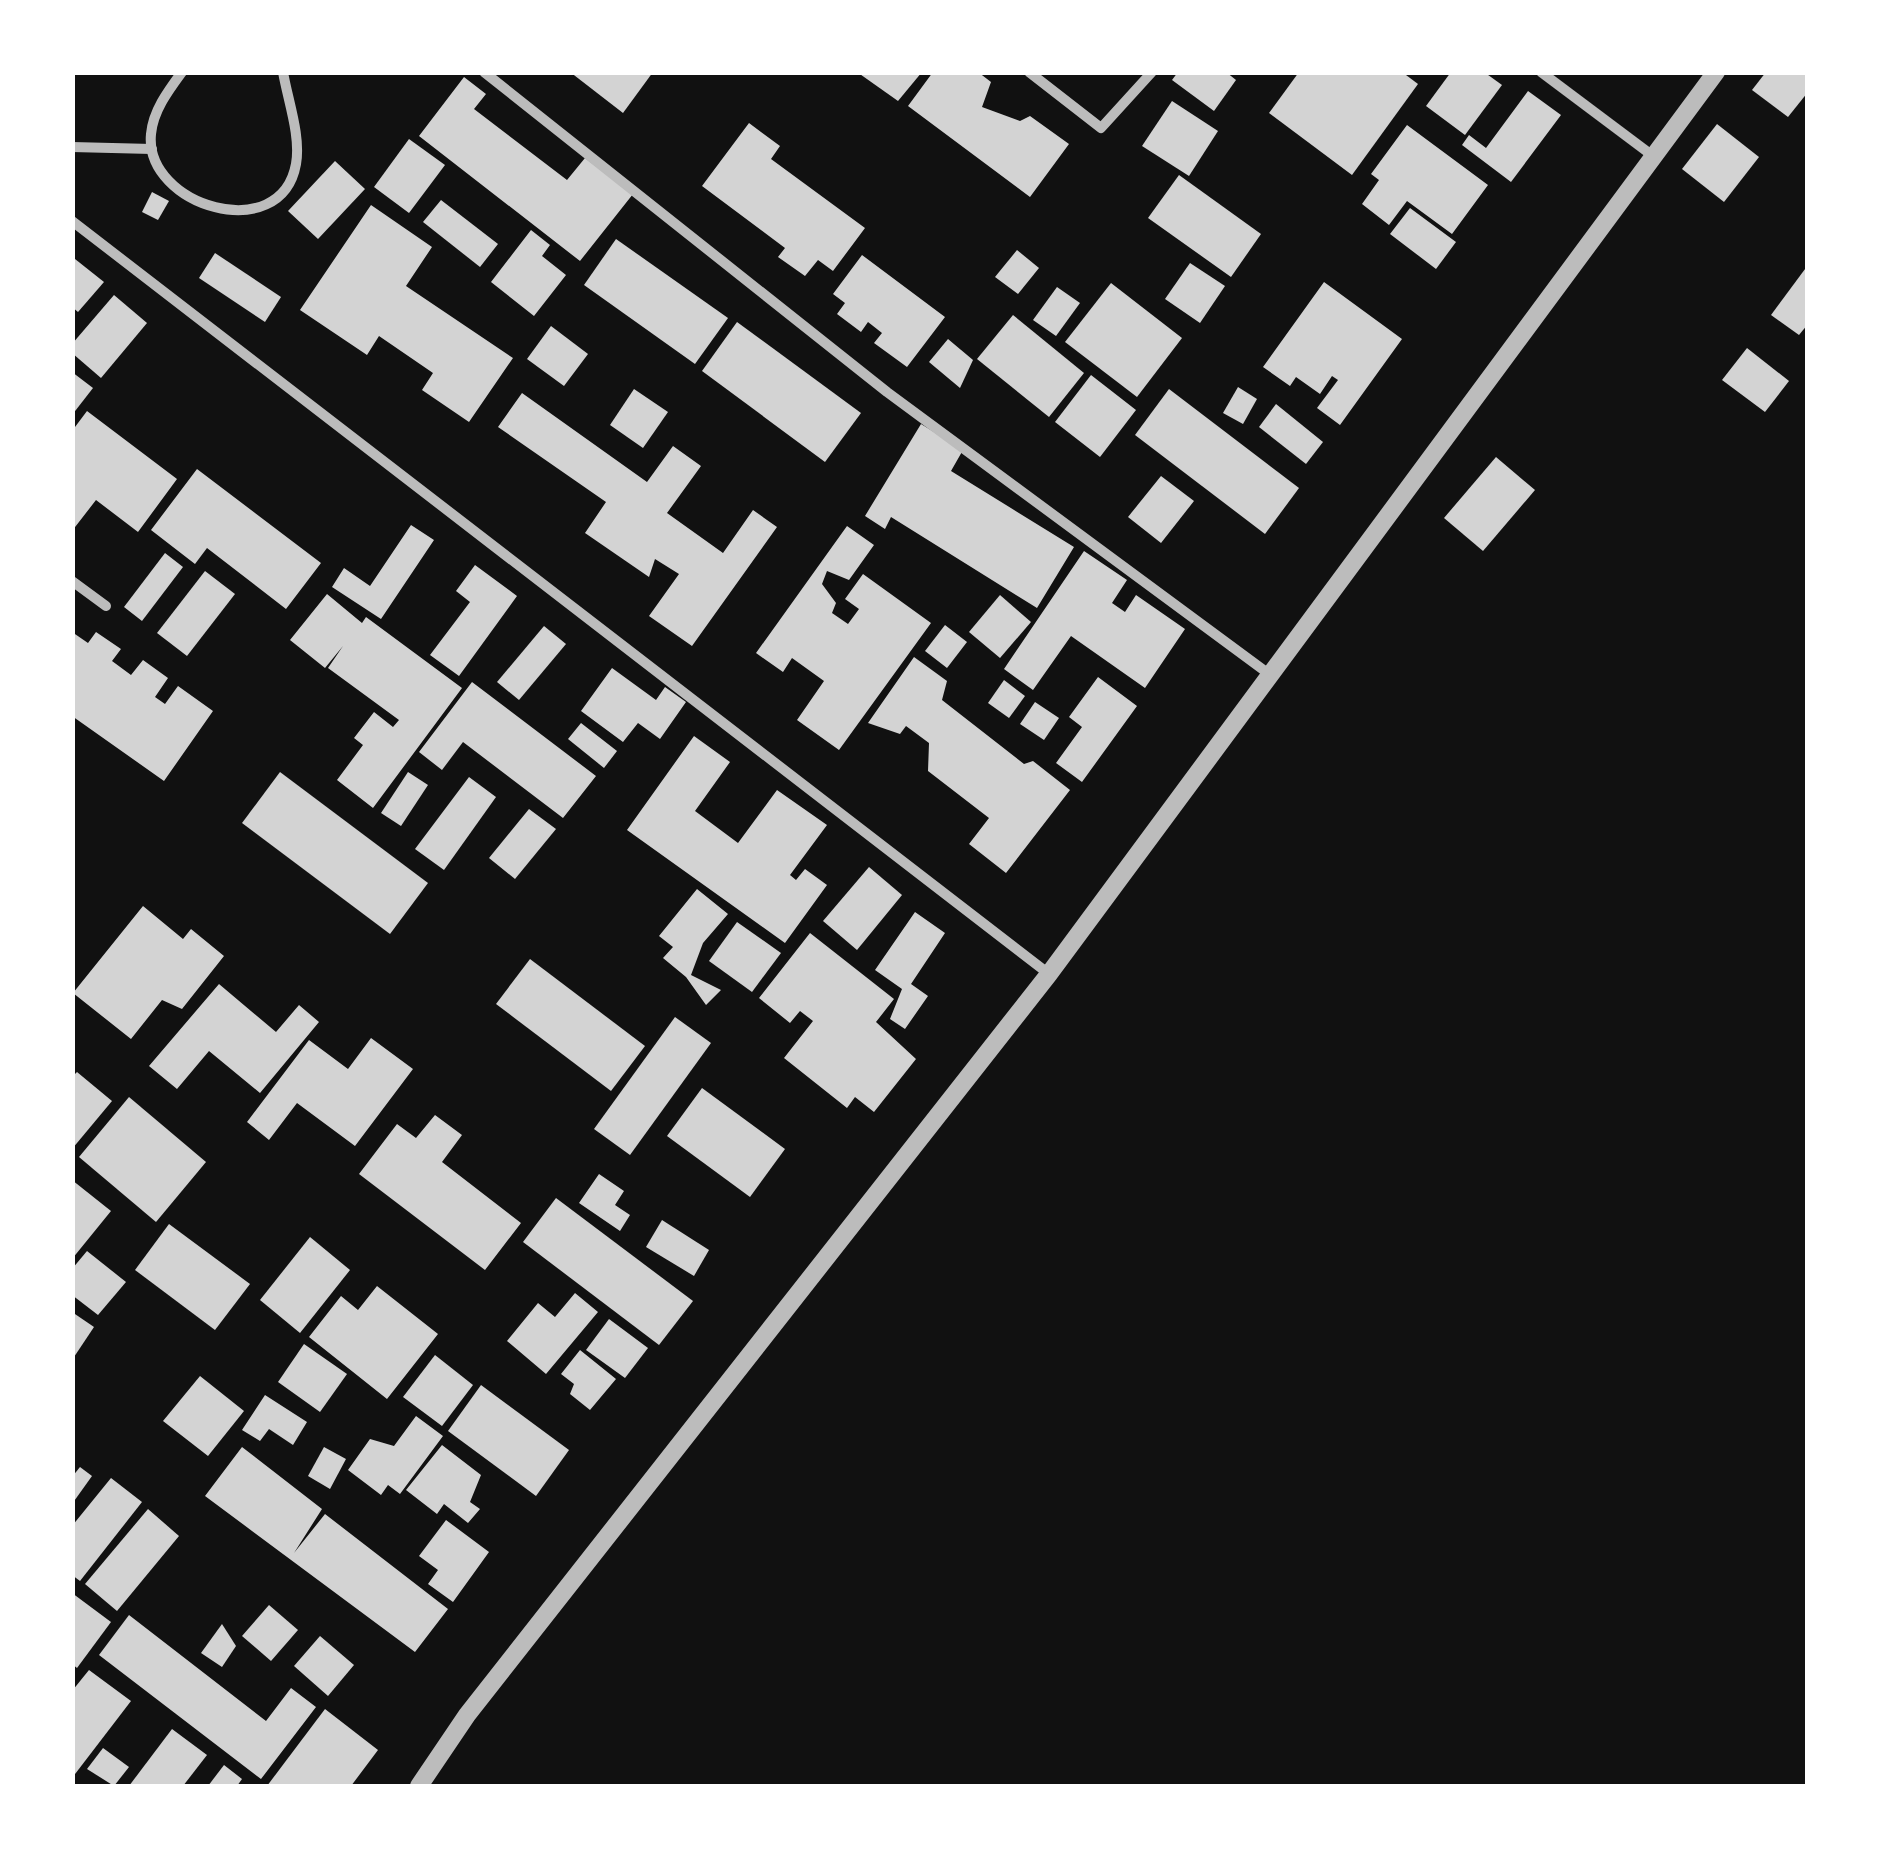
<svg xmlns="http://www.w3.org/2000/svg" width="1880" height="1859" font-family="Montserrat,sans-serif">
<rect width="100%" height="100%" fill="#111"/>
<g fill="#d3d3d3">
<path d="M570 72H653L623 113Z"/>
<path d="M857 72H922L898 101Z"/>
<path d="M933 72H978L991 82 982 107 1020 121 1030 116 1069 144 1030 197 908 106Z"/>
<path d="M1178 72H1226L1236 80 1214 111 1172 80Z"/>
<path d="M1299 72H1402L1418 84 1352 175 1269 113Z"/>
<path d="M1451 72H1484L1502 85 1465 135 1426 106Z"/>
<path d="M1766 72H1808V92L1788 117 1752 90Z"/>
<path d="M464 77 486 94 474 109 567 180 585 158 633 194 580 261 419 136Z"/>
<path d="M1528 91 1561 115 1511 182 1462 145 1469 135 1486 148Z"/>
<path d="M1172 101 1218 131 1189 176 1142 146Z"/>
<path d="M749 123 780 146 771 159 865 228 833 271 818 260 805 276 778 257 785 248 702 186Z"/>
<path d="M1717 124 1759 157 1724 202 1682 169Z"/>
<path d="M1407 125 1488 185 1452 234 1407 201 1389 225 1362 204 1379 180 1371 174Z"/>
<path d="M409 139 445 165 409 213 374 187Z"/>
<path d="M335 161 365 189 318 239 288 211Z"/>
<path d="M1179 175 1261 234 1231 277 1148 218Z"/>
<path d="M152 192 169 201 158 220 142 212Z"/>
<path d="M441 200 498 244 480 267 423 222Z"/>
<path d="M371 205 432 247 406 286 513 358 469 422 422 390 433 373 379 336 367 355 300 310Z"/>
<path d="M1410 208 1456 242 1436 269 1390 234Z"/>
<path d="M531 230 550 245 542 256 566 275 534 316 491 282Z"/>
<path d="M616 239 728 318 695 364 584 285Z"/>
<path d="M1017 250 1039 268 1018 294 995 277Z"/>
<path d="M215 253 281 297 265 322 199 278Z"/>
<path d="M862 255 945 317 907 367 874 343 882 333 868 322 861 332 837 314 845 303 833 294Z"/>
<path d="M75 259 104 282 78 312 72 307Z"/>
<path d="M1190 263 1225 286 1200 323 1165 299Z"/>
<path d="M1808 265V324L1799 335 1771 315Z"/>
<path d="M1324 282 1402 339 1340 425 1317 408 1338 380 1332 376 1320 394 1296 377 1290 386 1263 367Z"/>
<path d="M1111 283 1182 338 1137 397 1065 342Z"/>
<path d="M1057 287 1080 303 1056 336 1033 320Z"/>
<path d="M114 295 147 323 101 378 72 353V344Z"/>
<path d="M1013 315 1084 373 1049 417 977 359Z"/>
<path d="M737 322 861 413 825 462 702 371Z"/>
<path d="M551 326 588 354 564 386 527 359Z"/>
<path d="M948 339 973 360 960 388 929 362Z"/>
<path d="M1747 348 1789 381 1765 412 1722 380Z"/>
<path d="M72 372 93 388 72 415Z"/>
<path d="M1091 375 1136 410 1100 457 1055 422Z"/>
<path d="M1238 387 1257 399 1243 424 1223 413Z"/>
<path d="M634 389 668 412 643 448 610 425Z"/>
<path d="M1169 389 1299 488 1265 534 1135 435Z"/>
<path d="M522 393 647 482 673 446 701 466 667 513 723 553 753 510 777 527 692 646 649 616 679 574 655 559 649 577 585 533 606 502 498 427Z"/>
<path d="M1276 404 1323 442 1306 464 1259 427Z"/>
<path d="M87 411 177 479 138 532 96 500 72 531V431Z"/>
<path d="M921 424 963 450 951 471 1074 547 1037 608 891 517 885 529 865 516Z"/>
<path d="M1496 457 1535 490 1483 551 1444 518Z"/>
<path d="M197 469 321 563 286 609 207 548 195 564 151 530Z"/>
<path d="M1161 476 1194 501 1161 543 1128 517Z"/>
<path d="M411 525 434 540 381 619 332 587 344 568 370 586Z"/>
<path d="M847 526 874 545 849 580 827 571 822 584 836 603 832 613 848 624 859 609 845 599 863 574 931 623 839 750 797 720 824 681 792 658 783 672 756 653Z"/>
<path d="M1084 551 1127 580 1112 603 1125 612 1136 595 1185 629 1145 688 1071 636 1033 690 1004 669Z"/>
<path d="M165 553 183 567 142 621 124 607Z"/>
<path d="M475 565 517 596 459 676 430 655 470 602 456 591Z"/>
<path d="M205 571 235 594 187 656 157 633Z"/>
<path d="M327 594 362 623 366 617 462 688 373 808 337 780 363 745 354 738 374 712 393 727 399 720 328 668 343 646 325 668 290 640Z"/>
<path d="M1000 595 1031 622 1000 658 969 632Z"/>
<path d="M945 625 967 642 947 668 925 651Z"/>
<path d="M544 626 566 644 519 700 497 682Z"/>
<path d="M72 632 88 643 96 632 121 649 112 661 131 675 143 660 168 678 155 697 165 704 178 686 213 711 164 781 72 716Z"/>
<path d="M914 657 947 681 942 700 1024 764 1033 761 1070 790 1006 873 969 844 989 818 928 771 929 743 906 726 900 734 868 723Z"/>
<path d="M612 668 656 700 665 687 686 702 660 739 638 723 623 742 581 711Z"/>
<path d="M1098 677 1137 706 1082 782 1056 763 1082 727 1069 717Z"/>
<path d="M1004 680 1025 696 1009 718 988 703Z"/>
<path d="M472 682 596 776 563 818 463 742 442 770 419 752Z"/>
<path d="M1035 702 1059 718 1044 740 1020 724Z"/>
<path d="M581 723 617 751 604 768 568 739Z"/>
<path d="M694 736 730 762 695 811 738 843 777 790 827 825 790 875 796 880 805 869 827 885 785 943 627 830Z"/>
<path d="M280 772 428 883 390 934 242 823Z"/>
<path d="M408 772 428 785 401 826 381 813Z"/>
<path d="M469 777 496 797 444 870 415 849Z"/>
<path d="M529 809 556 829 515 879 489 858Z"/>
<path d="M869 867 902 895 857 950 823 921Z"/>
<path d="M697 889 728 914 703 943 691 975 721 990 706 1005 686 977 663 958 673 947 659 936Z"/>
<path d="M143 906 183 939 191 929 224 956 182 1009 162 1000 131 1039 73 993Z"/>
<path d="M915 912 945 933 911 984 928 996 905 1029 890 1019 902 989 875 970Z"/>
<path d="M737 922 781 953 752 992 709 961Z"/>
<path d="M810 933 894 999 876 1022 916 1059 874 1112 855 1097 847 1108 784 1058 813 1021 800 1011 790 1023 759 998Z"/>
<path d="M530 959 645 1046 611 1091 496 1004Z"/>
<path d="M219 984 276 1032 299 1005 319 1022 260 1093 209 1051 177 1089 149 1066Z"/>
<path d="M675 1017 711 1043 630 1155 594 1129Z"/>
<path d="M371 1038 413 1069 355 1146 297 1103 269 1140 247 1122 309 1040 348 1069Z"/>
<path d="M77 1072 112 1101 72 1149V1077Z"/>
<path d="M702 1088 785 1149 750 1197 667 1136Z"/>
<path d="M129 1097 206 1162 156 1222 79 1157Z"/>
<path d="M435 1115 462 1135 442 1162 521 1223 485 1270 359 1174 397 1124 416 1138Z"/>
<path d="M599 1174 624 1191 615 1205 630 1215 620 1231 579 1203Z"/>
<path d="M72 1180 111 1211 72 1259Z"/>
<path d="M556 1198 693 1301 659 1345 523 1242Z"/>
<path d="M662 1220 709 1250 694 1276 646 1247Z"/>
<path d="M169 1224 250 1284 215 1330 135 1270Z"/>
<path d="M310 1237 350 1270 300 1333 260 1300Z"/>
<path d="M87 1251 126 1282 98 1315 72 1295V1269Z"/>
<path d="M377 1286 438 1334 387 1399 309 1337 341 1296 358 1310Z"/>
<path d="M575 1293 598 1312 546 1374 507 1341 538 1303 555 1317Z"/>
<path d="M72 1312 94 1327 72 1360Z"/>
<path d="M609 1319 648 1348 625 1378 586 1350Z"/>
<path d="M304 1344 347 1374 320 1412 278 1382Z"/>
<path d="M580 1350 616 1379 590 1410 570 1394 574 1384 561 1374Z"/>
<path d="M435 1355 473 1385 442 1426 403 1397Z"/>
<path d="M200 1376 244 1411 208 1456 163 1421Z"/>
<path d="M481 1385 569 1450 536 1496 448 1431Z"/>
<path d="M265 1395 307 1422 293 1445 269 1429 260 1441 242 1430Z"/>
<path d="M416 1416 443 1436 400 1494 388 1485 381 1495 348 1470 370 1439 394 1446Z"/>
<path d="M442 1445 481 1475 470 1502 480 1509 468 1523 444 1504 437 1514 406 1490Z"/>
<path d="M242 1447 322 1509 294 1553 325 1514 448 1609 415 1652 205 1496Z"/>
<path d="M324 1447 346 1459 330 1489 308 1476Z"/>
<path d="M80 1467 92 1476 72 1504V1477Z"/>
<path d="M111 1478 142 1502 80 1581 72 1575V1526Z"/>
<path d="M148 1509 179 1536 117 1611 85 1584Z"/>
<path d="M446 1520 489 1552 453 1602 428 1584 438 1570 419 1556Z"/>
<path d="M72 1593 111 1622 77 1668 72 1664Z"/>
<path d="M269 1605 298 1630 271 1661 242 1636Z"/>
<path d="M129 1615 266 1721 291 1688 316 1707 261 1779 99 1655Z"/>
<path d="M222 1624 236 1646 222 1667 201 1653Z"/>
<path d="M320 1636 354 1665 328 1696 294 1666Z"/>
<path d="M89 1670 131 1701 72 1778V1691Z"/>
<path d="M325 1709 378 1750 351 1786H267Z"/>
<path d="M172 1729 207 1755 183 1786H129Z"/>
<path d="M103 1748 129 1767 114 1786 87 1769Z"/>
<path d="M224 1765 242 1779 237 1786H208Z"/>
</g>
<g fill="none" stroke-linecap="round" stroke-linejoin="round">
<g stroke="#bcbcbc" stroke-width="10">
<path d="M182 72C168 91 153 111 151 134 144 206 281 247 296 164 301 136 288 101 283 72"/>
<path d="M484 72 887 392 1269 674"/>
<path d="M1029 72 1101 128 1152 72"/>
<path d="M1541 72 1653 156"/>
<path d="M72 147 152 149"/>
<path d="M72 221 1049 974"/>
<path d="M72 581 106 606"/>
</g>
<path stroke="#bcbcbc" stroke-width="18" d="M419 1786 467 1715 1049 974 1716 72"/>
</g>
<rect width="1880" height="1859" fill="none" stroke="#ffffff" stroke-width="150"/>
</svg>
